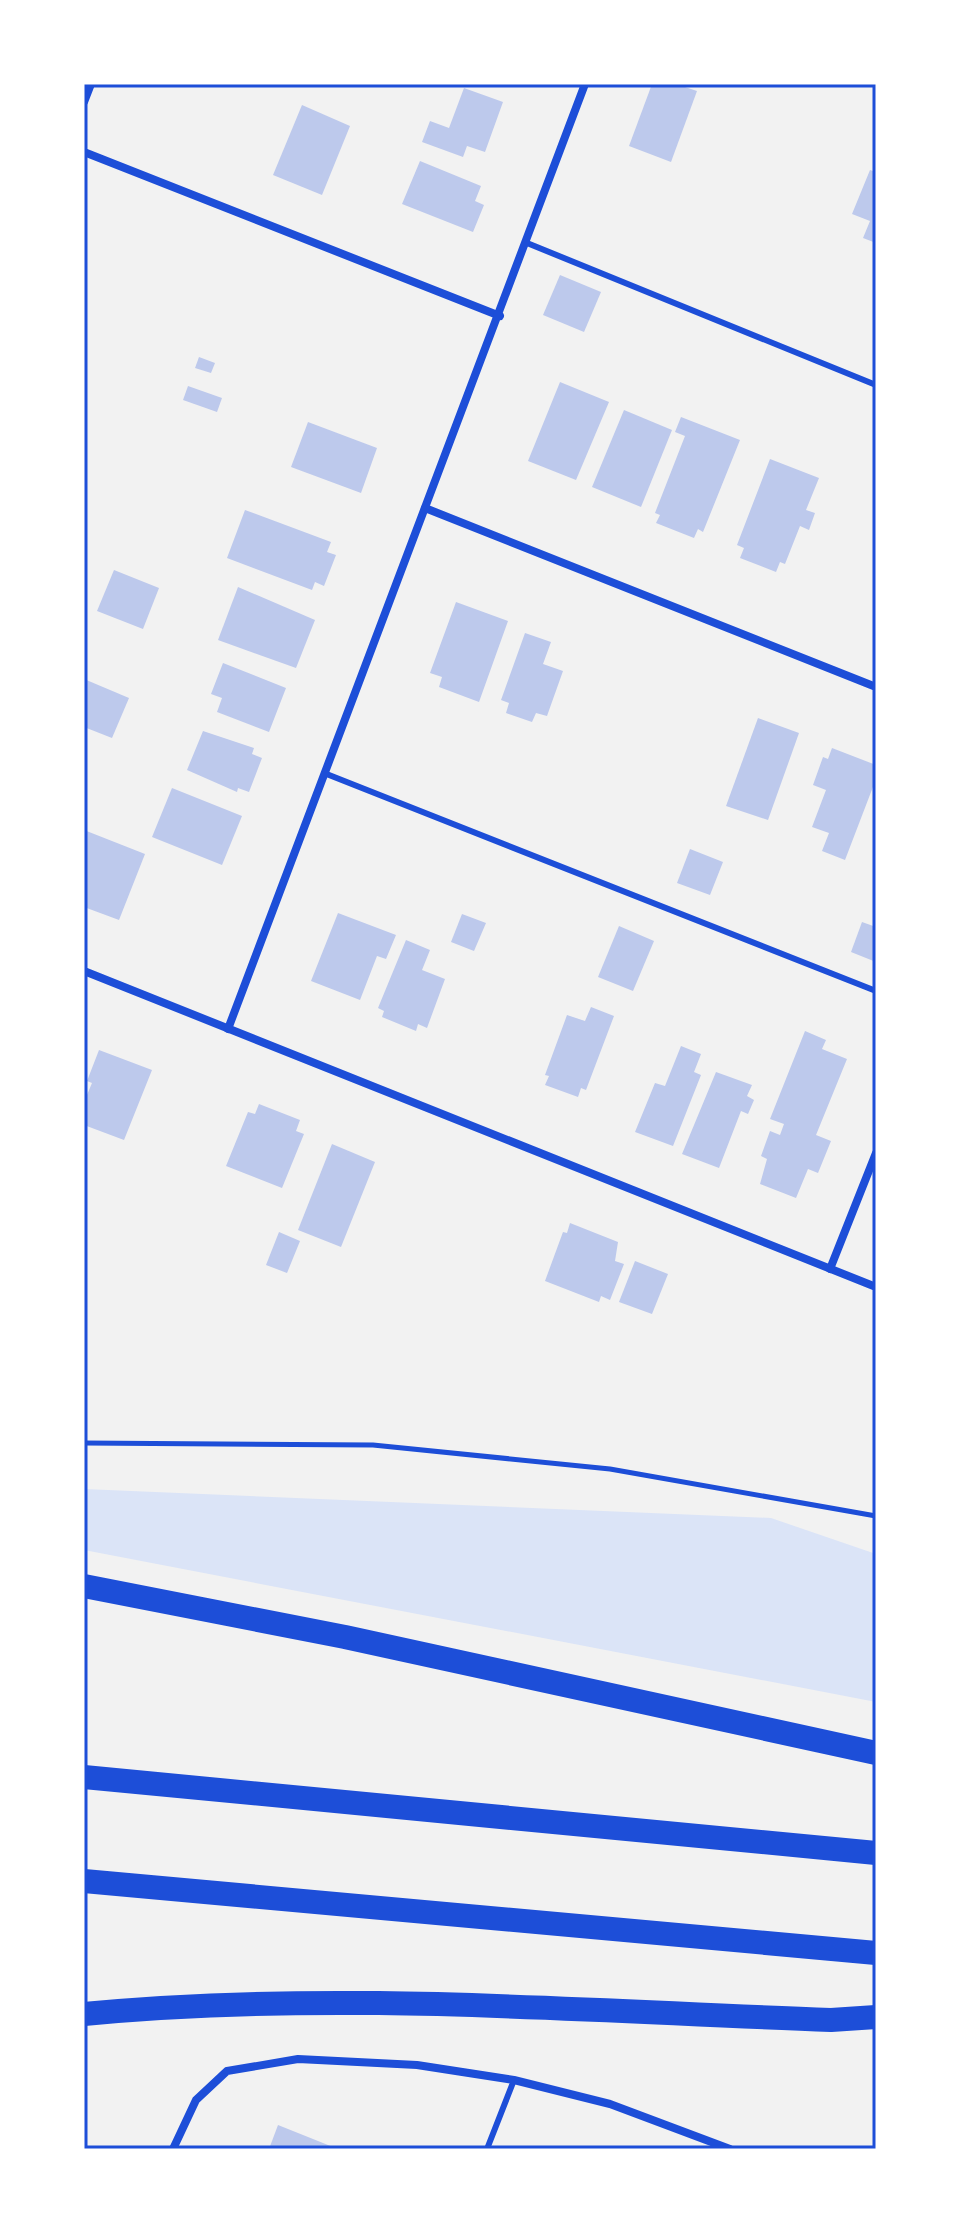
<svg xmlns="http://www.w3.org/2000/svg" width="960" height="2233" font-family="'Work Sans',sans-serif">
<rect width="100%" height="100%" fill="#f2f2f2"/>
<path fill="#dbe4f7" d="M84 1489 771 1518 876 1554V1702L84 1550Z"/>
<g fill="#bdc9ec">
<path d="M652 84H676L697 91 671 162 629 146Z"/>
<path d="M464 88 503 102 485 152 467 146 463 157 422 142 430 121 449 128Z"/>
<path d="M302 105 350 126 322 195 273 175Z"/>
<path d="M420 161 481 186 475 201 484 205 473 232 402 204Z"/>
<path d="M870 170 876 172V243L863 238 870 221 852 214Z"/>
<path d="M560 275 601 292 584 332 543 315Z"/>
<path d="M199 357 215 363 211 373 195 368Z"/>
<path d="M560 382 609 402 576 480 528 461Z"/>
<path d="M188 386 222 398 217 412 183 400Z"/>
<path d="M624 410 672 430 641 507 592 487Z"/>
<path d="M681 417 740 440 703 532 698 529 694 538 656 523 660 515 655 513 685 436 675 432Z"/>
<path d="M308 422 377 448 361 493 291 467Z"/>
<path d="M770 459 819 478 806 510 815 513 809 530 800 526 785 564 780 562 776 572 740 558 744 548 737 545Z"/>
<path d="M245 510 331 542 327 552 336 555 324 586 315 582 312 590 227 558Z"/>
<path d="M114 570 159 588 143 629 97 611Z"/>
<path d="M238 587 315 620 296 668 218 640Z"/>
<path d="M456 602 508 621 479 702 439 687 442 677 430 673Z"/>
<path d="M525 633 551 642 543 664 563 671 547 716 536 713 532 722 506 713 509 703 501 700Z"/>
<path d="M223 663 286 688 269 732 217 712 222 698 211 694Z"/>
<path d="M84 679 129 698 112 738 84 727Z"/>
<path d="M758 718 799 733 768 820 726 806Z"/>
<path d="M203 731 254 748 252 754 262 758 249 792 238 788 237 792 187 770Z"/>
<path d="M832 748 876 765V779L845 860 822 851 829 833 812 827 826 790 813 785 823 757 828 759Z"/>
<path d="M172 788 242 816 222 865 152 837Z"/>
<path d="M84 830 145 854 119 920 84 907Z"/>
<path d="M690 849 723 862 710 895 677 883Z"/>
<path d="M338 913 396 935 386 959 377 956 360 1000 311 981Z"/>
<path d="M462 914 486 923 474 951 451 942Z"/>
<path d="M862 922 876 927V962L851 952Z"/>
<path d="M619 926 654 941 633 991 598 977Z"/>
<path d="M406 940 430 950 422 970 445 979 427 1028 418 1024 416 1031 382 1017 384 1011 378 1008Z"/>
<path d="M591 1007 614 1016 586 1090 581 1088 578 1097 545 1085 549 1076 545 1075 567 1015 585 1021Z"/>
<path d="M805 1031 826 1040 822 1049 847 1059 816 1135 831 1141 818 1173 808 1169 796 1198 760 1184 767 1159 761 1156 770 1131 780 1135 784 1124 770 1119Z"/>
<path d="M681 1046 701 1054 694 1072 701 1075 673 1146 635 1132 655 1083 665 1086Z"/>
<path d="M99 1050 152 1070 124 1140 84 1125V1102L92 1083 87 1081Z"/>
<path d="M716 1072 752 1085 747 1096 754 1100 748 1114 741 1111 719 1168 682 1154Z"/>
<path d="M259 1104 300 1120 296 1131 304 1134 282 1188 226 1166 248 1112 255 1114Z"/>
<path d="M332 1144 375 1162 341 1247 298 1230Z"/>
<path d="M570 1223 618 1242 615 1261 624 1264 610 1300 601 1296 599 1302 545 1281 563 1232 567 1233Z"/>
<path d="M279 1232 300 1241 287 1273 266 1265Z"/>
<path d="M635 1261 668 1274 652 1314 619 1302Z"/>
<path d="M278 2125 338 2149H269Z"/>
</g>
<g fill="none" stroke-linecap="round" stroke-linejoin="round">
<path stroke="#1d4ed8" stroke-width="5" d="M84 1443 373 1445 610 1469 876 1516"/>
<g stroke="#1d4ed8" stroke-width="6">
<path d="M527 243 876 385"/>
<path d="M324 773 876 991"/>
<path d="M487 2149 514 2080"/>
</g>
<g stroke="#1d4ed8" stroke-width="8">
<path d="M84 102 91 84"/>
<path d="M84 152 500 316"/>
<path d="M425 508 876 687"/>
<path d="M84 971 876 1287"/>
<path d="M228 1029 585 84"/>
<path d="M830 1269 876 1153"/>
<path d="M173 2149 196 2100 227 2071 298 2059 417 2065 514 2080 610 2104 730 2149"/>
</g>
<g stroke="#1d4ed8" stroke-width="24">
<path d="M84 1586 345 1637 876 1753"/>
<path d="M84 1777 876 1853"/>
<path d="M84 1881 876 1953"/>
<path d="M84 2014C332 1990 582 2011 831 2020L876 2017"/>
</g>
</g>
<rect width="960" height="2233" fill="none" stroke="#ffffff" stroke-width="172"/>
<rect x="86" y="86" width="788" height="2061" fill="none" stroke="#1d4ed8" stroke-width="3"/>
</svg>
